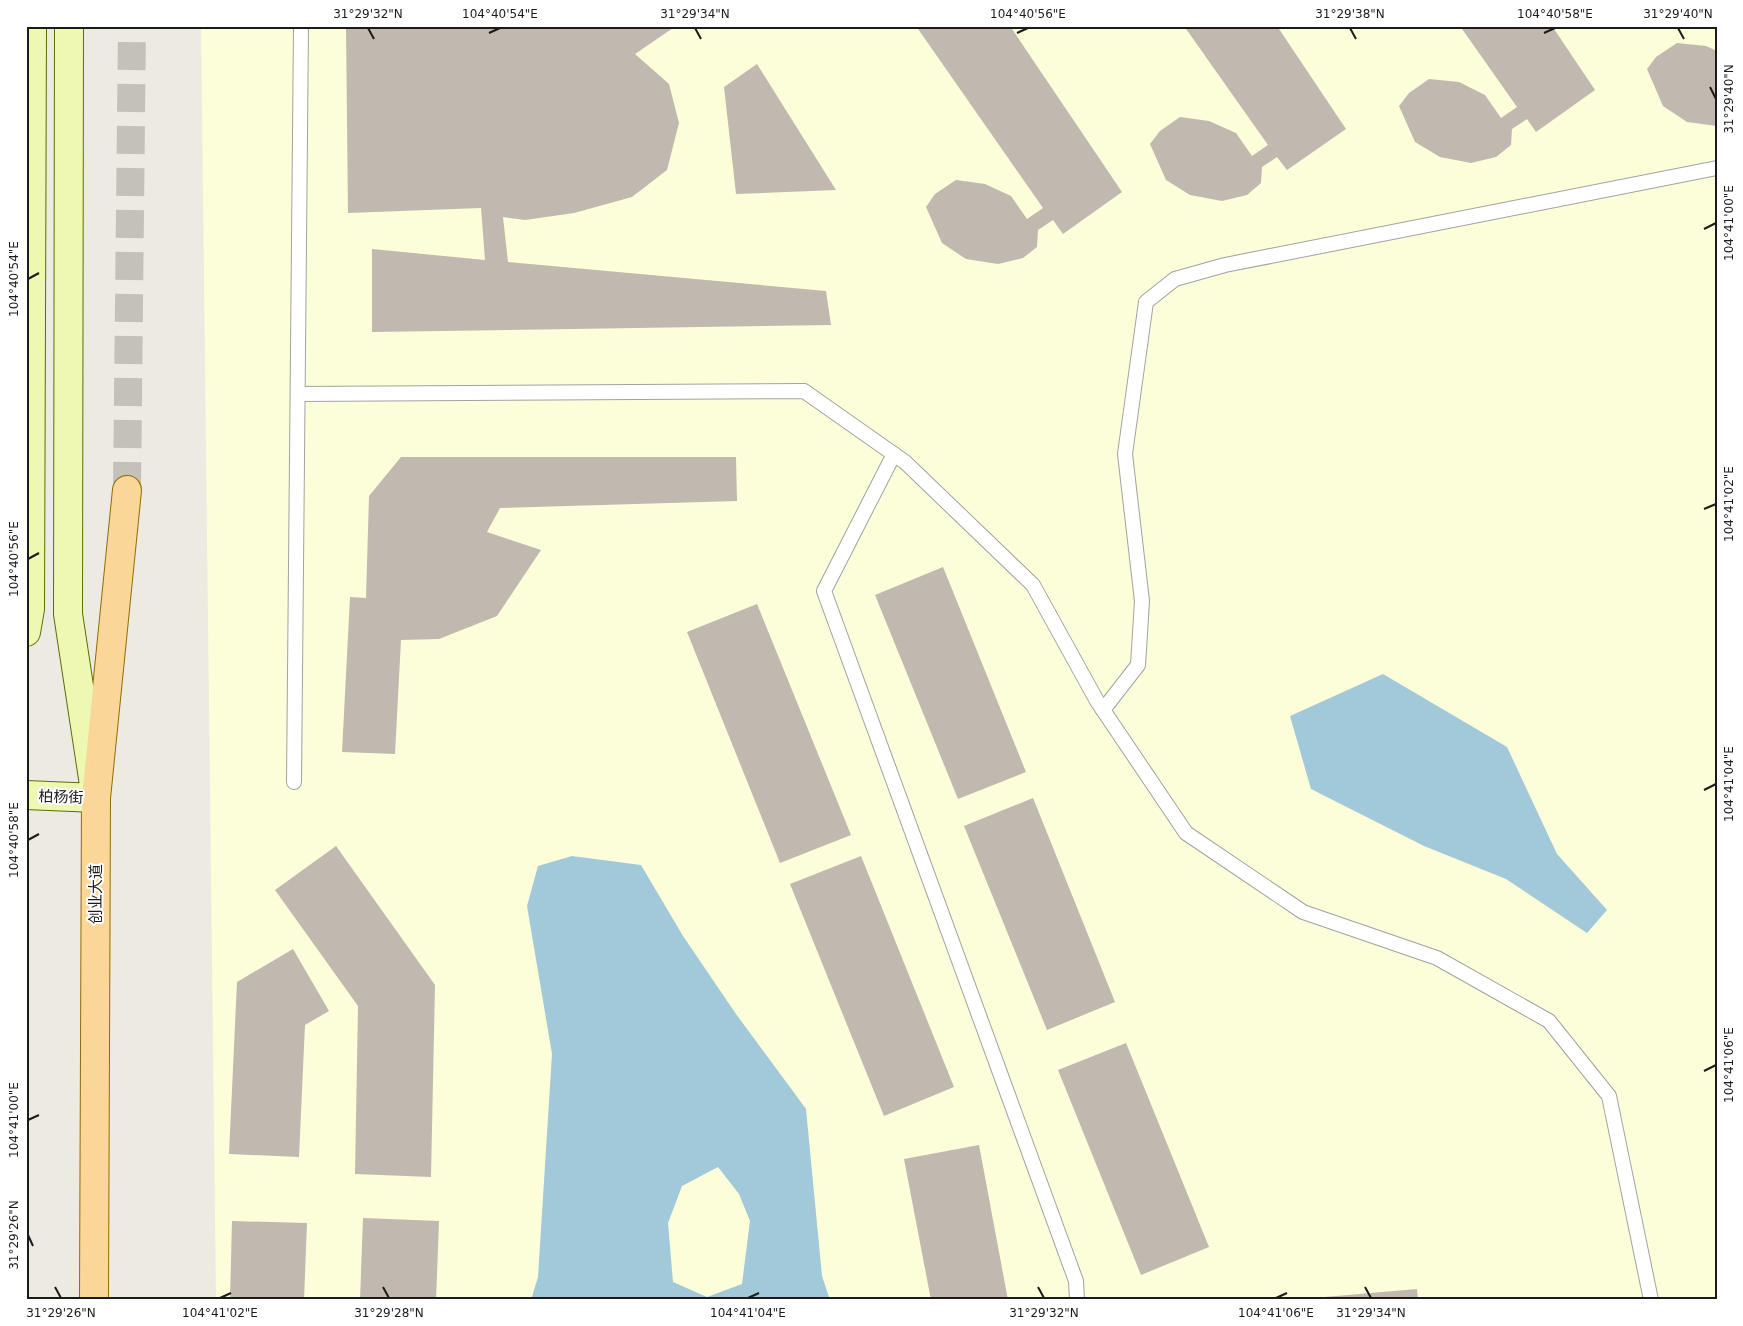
<svg xmlns="http://www.w3.org/2000/svg" width="1743" height="1326" font-family="'DejaVu Sans','Noto Sans SC',sans-serif">
<rect width="100%" height="100%" fill="#edeae1"/>
<path fill="#fbfed8" d="M201 26H1717V1300H216Z"/>
<g fill="#a1c9da" fill-rule="evenodd">
<path d="M1383 674 1507 747 1557 854 1607 910 1587 933 1506 879 1424 846 1311 789 1290 716Z"/>
<path d="M572 856 641 865 683 936 736 1014 806 1109 822 1276 830 1300H531L538 1277 552 1054 527 906 538 866ZM718 1167 739 1194 750 1221 742 1284 707 1297 673 1282 668 1223 682 1186Z"/>
</g>
<g fill="#c1b8b0">
<path d="M346 26H676L635 54 669 84 679 123 667 170 632 197 574 213 525 220 503 217 508 262 826 291 831 325 372 332V249L485 260 481 208 348 213Z"/>
<path d="M916 26H1010L1122 192 1063 234 1053 220 1038 230 1037 247 1023 258 998 264 966 259 942 243 926 207 935 194 956 180 985 184 1011 196 1027 219 1043 208Z"/>
<path d="M1184 26H1277L1346 129 1287 170 1277 157 1262 167 1261 183 1247 195 1222 201 1190 195 1166 180 1150 144 1160 131 1180 117 1209 121 1236 133 1252 156 1268 145Z"/>
<path d="M1460 26H1552L1595 90 1536 132 1527 119 1512 129 1511 145 1496 157 1471 163 1440 157 1415 142 1399 106 1409 93 1429 79 1459 82 1485 95 1501 118 1517 107Z"/>
<path d="M1677 43 1706 46 1717 51V126L1687 122 1663 106 1647 69 1656 57Z"/>
<path d="M757 64 836 190 736 194 724 87Z"/>
<path d="M401 457H736L737 501 500 508 487 532 541 550 497 616 439 639 401 640 395 754 342 752 350 597 366 598 369 496Z"/>
<path d="M943 567 1026 772 958 799 875 595Z"/>
<path d="M757 604 851 835 780 863 687 632Z"/>
<path d="M1033 798 1115 1002 1047 1030 964 826Z"/>
<path d="M336 846 435 985 431 1177 355 1174 358 1006 275 890Z"/>
<path d="M861 856 954 1087 884 1116 790 884Z"/>
<path d="M293 949 329 1011 305 1025 299 1157 229 1154 237 982Z"/>
<path d="M1126 1043 1209 1247 1141 1275 1058 1070Z"/>
<path d="M979 1145 1008 1300H931L904 1159Z"/>
<path d="M363 1218 439 1221 436 1300H360Z"/>
<path d="M232 1221 307 1223 304 1300H230Z"/>
<path d="M1417 1289 1418 1300H1313V1298Z"/>
</g>
<g fill="none" stroke-linecap="round" stroke-linejoin="round">
<path stroke="#c3c1b9" stroke-width="28" stroke-dasharray="28 14" stroke-linecap="butt" d="M127 490 132 26"/>
<defs>
<g id="lane">
<path d="M298 394 804 391 905 462 1033 585 1097 701 1186 833 1303 912 1437 958 1549 1021 1609 1096 1651 1300"/>
<path d="M894 454 824 591 1076 1281 1077 1300"/>
<path d="M1103 710 1138 665 1142 601 1125 454 1146 302 1175 279 1225 265 1717 168"/>
<path d="M294 782 301 26"/>
</g>
<g id="secondary">
<path d="M26 632 30 609 32 26"/>
<path d="M26 795 96 798 68 614 69 26"/>
</g>
<path id="primary" d="M94 1300 96 798 127 490"/>
</defs>
<use href="#lane" stroke="#a2a2a2" stroke-width="16"/>
<use href="#secondary" stroke="#5b6e06" stroke-width="30"/>
<use href="#primary" stroke="#906c02" stroke-width="30"/>
<use href="#lane" stroke="#fff" stroke-width="14"/>
<use href="#secondary" stroke="#eff8b3" stroke-width="28"/>
<use href="#primary" stroke="#fad798" stroke-width="28"/>
</g>
<path fill="none" stroke="#1b1b1b" stroke-width="2" d="M368 28 374 39M695 28 701 39M1350 28 1356 39M1678 28 1684 39M489 33 500 28M1017 33 1028 28M1544 33 1555 28M1710 87 1716 99M1704 229 1716 223M28 279 39 273M1704 509 1716 504M28 559 39 553M1704 790 1716 784M28 840 39 834M1704 1071 1716 1065M28 1120 39 1115M28 1235 33 1246M55 1287 61 1298M383 1287 389 1298M1038 1287 1044 1298M1365 1287 1371 1298M220 1298 231 1293M748 1298 759 1293M1276 1298 1287 1293"/>
<g text-anchor="middle" dominant-baseline="central" stroke-width="4" stroke-linejoin="round" paint-order="stroke">
<g font-size="15" fill="#1b1b1b" stroke="#fff">
<text transform="translate(61 797) rotate(2)">柏杨街</text>
<text transform="translate(96 894) rotate(-90)">创业大道</text>
</g>
</g>
<rect width="1743" height="1326" fill="none" stroke="#ffffff" stroke-width="55"/>
<rect x="28" y="28" width="1688" height="1270" fill="none" stroke="#1b1b1b" stroke-width="2"/>
<g font-size="12" text-anchor="middle" fill="#1b1b1b">
<text x="368" y="18">31°29'32"N</text>
<text x="500" y="18">104°40'54"E</text>
<text x="695" y="18">31°29'34"N</text>
<text x="1028" y="18">104°40'56"E</text>
<text x="1350" y="18">31°29'38"N</text>
<text x="1555" y="18">104°40'58"E</text>
<text x="1678" y="18">31°29'40"N</text>
<text transform="translate(1729 99) rotate(-90)" y="4">31°29'40"N</text>
<text transform="translate(1729 223) rotate(-90)" y="4">104°41'00"E</text>
<text transform="translate(14 279) rotate(-90)" y="4">104°40'54"E</text>
<text transform="translate(1729 504) rotate(-90)" y="4">104°41'02"E</text>
<text transform="translate(14 559) rotate(-90)" y="4">104°40'56"E</text>
<text transform="translate(1729 784) rotate(-90)" y="4">104°41'04"E</text>
<text transform="translate(14 840) rotate(-90)" y="4">104°40'58"E</text>
<text transform="translate(1729 1065) rotate(-90)" y="4">104°41'06"E</text>
<text transform="translate(14 1120) rotate(-90)" y="4">104°41'00"E</text>
<text transform="translate(14 1235) rotate(-90)" y="4">31°29'26"N</text>
<text x="61" y="1317">31°29'26"N</text>
<text x="220" y="1317">104°41'02"E</text>
<text x="389" y="1317">31°29'28"N</text>
<text x="748" y="1317">104°41'04"E</text>
<text x="1044" y="1317">31°29'32"N</text>
<text x="1276" y="1317">104°41'06"E</text>
<text x="1371" y="1317">31°29'34"N</text>
</g>
</svg>
